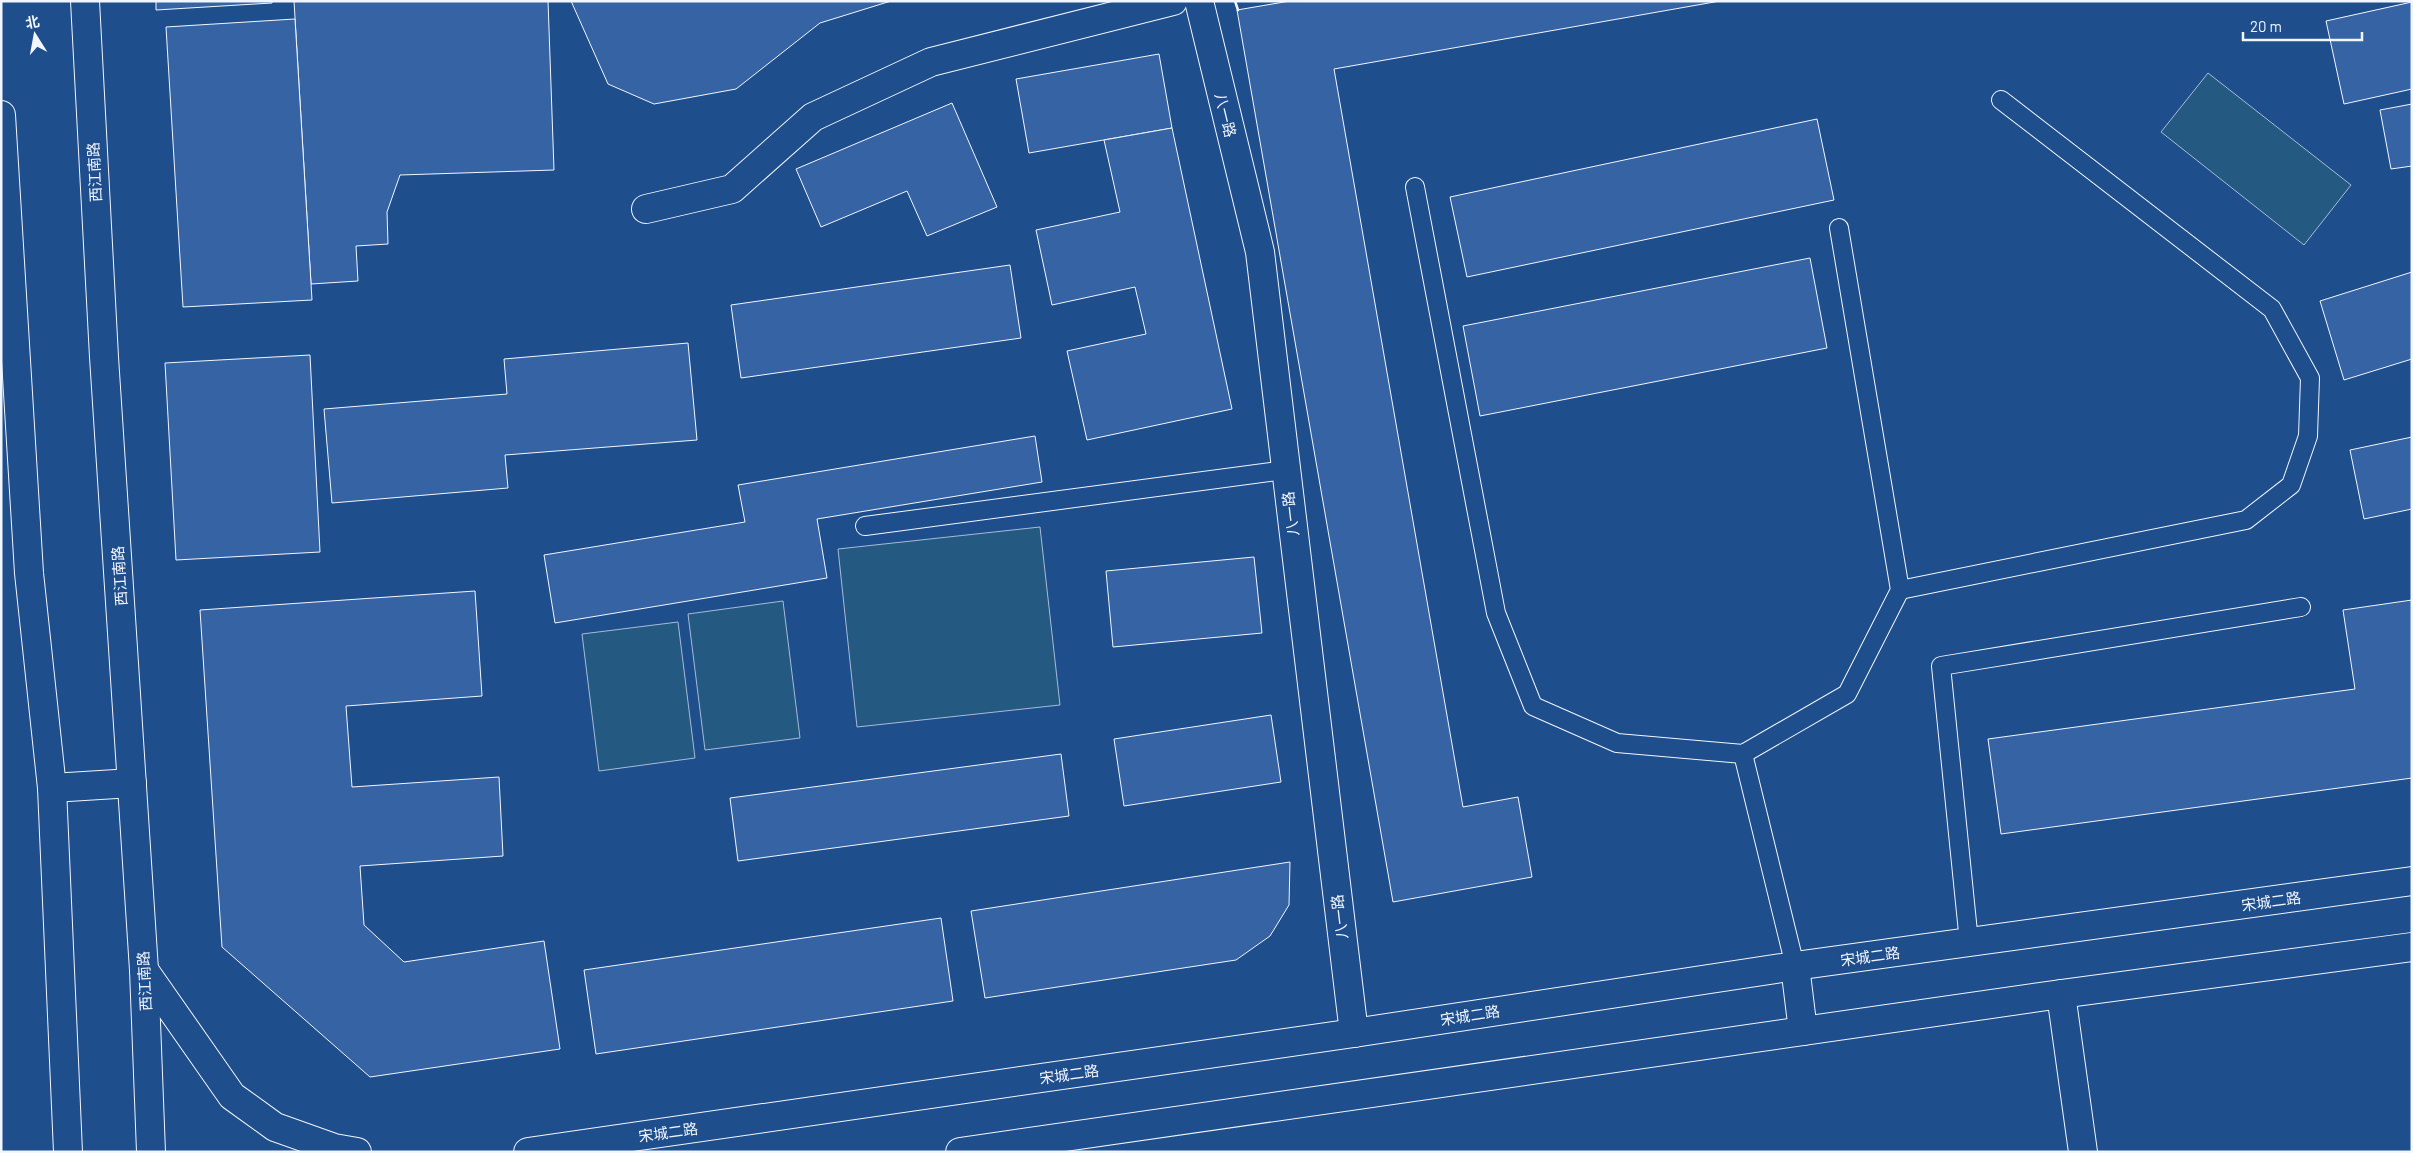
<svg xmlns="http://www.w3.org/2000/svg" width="2413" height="1153" font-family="Barlow,'Noto Sans SC',sans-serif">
<rect width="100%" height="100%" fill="#1f4e8c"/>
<g fill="#245a82" stroke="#a8bbd7">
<path d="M2208 73 2351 185 2304 245 2161 132Z"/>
<path d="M1040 527 1060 705 857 727 838 549Z"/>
<path d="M783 601 800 738 705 750 688 614Z"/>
<path d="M678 622 695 758 599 771 582 634Z"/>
</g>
<g fill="#3563a3" stroke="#f2f6ff">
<path d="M156 1H272V3L156 10Z"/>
<path d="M294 1H548L554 170 400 175 387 212 388 244 356 246 358 281 311 284Z"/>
<path d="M571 1H891L820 23 736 89 654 104 608 84Z"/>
<path d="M1290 1H1720L1334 69 1463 807 1518 797 1532 877 1393 902 1237 10Z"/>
<path d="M2412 2V89L2344 104 2326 21Z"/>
<path d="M295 19 312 300 183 307 166 27Z"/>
<path d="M1159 54 1172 128 1029 153 1016 79Z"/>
<path d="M952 103 997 207 927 236 907 191 821 227 796 169Z"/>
<path d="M2412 104V166L2391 169 2380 110Z"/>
<path d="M1817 119 1834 200 1467 277 1450 197Z"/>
<path d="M1172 128 1232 409 1087 440 1067 351 1146 334 1135 287 1052 305 1036 230 1120 212 1104 140Z"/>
<path d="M1810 258 1827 348 1480 416 1463 326Z"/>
<path d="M1010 265 1021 338 741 378 731 305Z"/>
<path d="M2412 272V359L2344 380 2320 301Z"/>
<path d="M688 343 697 440 505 455 508 488 332 503 324 409 507 394 504 359Z"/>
<path d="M310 355 320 552 176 560 165 363Z"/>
<path d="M1035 436 1042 482 817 519 827 578 555 623 544 555 745 522 738 485Z"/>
<path d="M2412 437V509L2364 519 2350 450Z"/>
<path d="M1254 557 1262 633 1113 647 1106 571Z"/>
<path d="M475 591 482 696 346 706 352 787 499 777 503 856 360 866 364 925 404 962 544 941 560 1049 370 1077 222 947 200 610Z"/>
<path d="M2412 600V778L2001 834 1988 739 2355 689 2343 610Z"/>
<path d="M1271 715 1281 782 1124 806 1114 739Z"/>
<path d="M1061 754 1069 816 738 861 730 798Z"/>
<path d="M1290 862 1289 905 1270 936 1236 960 985 998 971 911Z"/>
<path d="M941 918 953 1001 596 1054 584 970Z"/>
</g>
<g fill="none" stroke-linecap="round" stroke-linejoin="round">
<defs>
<g id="lane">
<path d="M1415 187 1496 613 1533 706 1617 743 1743 754 1847 694 1900 590 1839 228"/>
<path d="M865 526 1285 470"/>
<path d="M1900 590 2246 520 2291 485 2308 436 2310 378 2272 309 2001 100"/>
<path d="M1743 754 1795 966"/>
<path d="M1969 942 1941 666 2301 607"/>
</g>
<g id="street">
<path d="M1199 1 1260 252 1354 1033"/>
<path d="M646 209 732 189 813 117 931 62 1173 1"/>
<path d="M2061 994 2083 1152"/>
</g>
<g id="secondary">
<path d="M1795 966 1803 1031"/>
<path d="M144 970 232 1096 275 1127 334 1148 357 1152"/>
<path d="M528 1152 1354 1033 1795 966 2412 881"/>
<path d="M960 1152 2061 994 2412 947"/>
</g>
<g id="primary">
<path d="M85 1 104 357 144 970 151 1152"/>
<path d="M1 115 29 573 52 788 68 1152"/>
<path d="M52 788 132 783"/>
</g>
</defs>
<use href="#lane" stroke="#f2f6ff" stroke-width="20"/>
<use href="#street" stroke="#f2f6ff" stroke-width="30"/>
<use href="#secondary" stroke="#f2f6ff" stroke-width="30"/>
<use href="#primary" stroke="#f2f6ff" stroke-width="30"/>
<use href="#lane" stroke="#1f4e8c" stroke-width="18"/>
<use href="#street" stroke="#1f4e8c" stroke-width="28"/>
<use href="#secondary" stroke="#1f4e8c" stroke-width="28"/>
<use href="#primary" stroke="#1f4e8c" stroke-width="28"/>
<path stroke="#f2f6ff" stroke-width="2.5" d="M1235 1 1238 10"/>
</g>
<g text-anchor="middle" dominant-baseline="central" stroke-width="4" stroke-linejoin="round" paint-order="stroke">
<g font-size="15" fill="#f2f6ff" stroke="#1f4e8c">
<text transform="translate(1226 115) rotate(76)">八一路</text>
<text transform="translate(94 172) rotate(-93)">西江南路</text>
<text transform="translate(1290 514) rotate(-97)">八一路</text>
<text transform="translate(119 576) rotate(-94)">西江南路</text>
<text transform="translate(2271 901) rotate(-8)">宋城二路</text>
<text transform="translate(1339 917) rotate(-97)">八一路</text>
<text transform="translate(1870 956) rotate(-8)">宋城二路</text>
<text transform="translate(144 981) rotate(-93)">西江南路</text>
<text transform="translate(1470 1015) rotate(-9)">宋城二路</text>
<text transform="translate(1069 1074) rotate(-8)">宋城二路</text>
<text transform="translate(668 1132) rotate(-8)">宋城二路</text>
</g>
</g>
<rect width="2413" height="1153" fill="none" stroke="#f2f6ff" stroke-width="5"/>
<g transform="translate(35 35) rotate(349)" stroke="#1f4e8c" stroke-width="4" paint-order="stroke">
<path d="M0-4L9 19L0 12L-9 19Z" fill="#f2f6ff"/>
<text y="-8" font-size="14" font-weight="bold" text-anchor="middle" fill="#f2f6ff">北</text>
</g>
<path d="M2243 32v8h119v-8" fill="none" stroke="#f2f6ff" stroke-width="2.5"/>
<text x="2250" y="32" font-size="15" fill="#f2f6ff" stroke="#1f4e8c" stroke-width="4" paint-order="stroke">20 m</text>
</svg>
